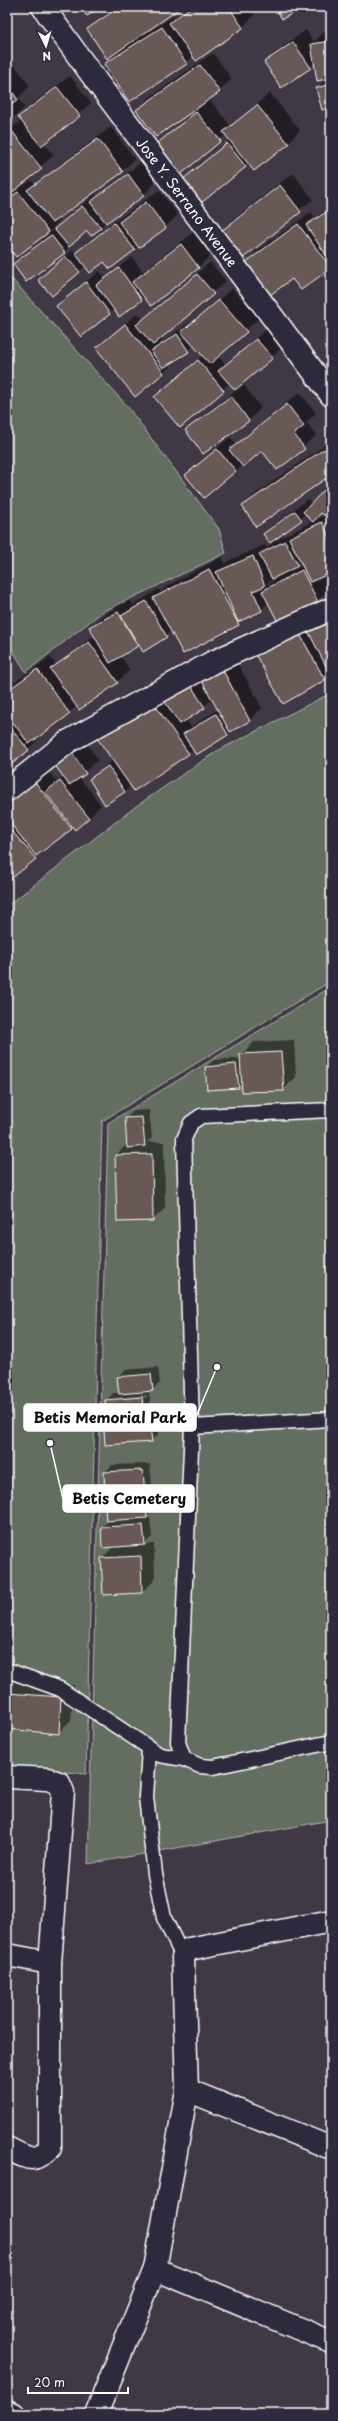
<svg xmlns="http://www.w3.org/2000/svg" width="338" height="2421" font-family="'Playpen Sans',sans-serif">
<rect width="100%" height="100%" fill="#403844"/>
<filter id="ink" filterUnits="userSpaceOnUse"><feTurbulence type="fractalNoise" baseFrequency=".025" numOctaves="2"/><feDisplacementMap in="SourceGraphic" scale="8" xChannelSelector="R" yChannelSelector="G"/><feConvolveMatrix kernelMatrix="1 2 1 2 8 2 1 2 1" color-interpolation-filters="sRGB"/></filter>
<g filter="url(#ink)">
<g fill="#636d61" stroke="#b1b6b0">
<path d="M10 277 127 406 219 529 226 553 102 612 26 672 7 641V279Z"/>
<path d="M331 693V981L102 1121 86 1774 7 1766V906L135 807 217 751Z"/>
<path d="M331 987V1820L88 1864 108 1123Z"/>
</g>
<g fill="#0007" fill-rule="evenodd">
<path d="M115 7H180L88 29Z"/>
<path d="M187 7H250L255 14 243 27 196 59 193 56 186 63 106 64 118 51 175 15 176 17Z"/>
<path d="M306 30 314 42 324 32 331 31V106L317 88 328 78 315 62 310 67 265 62 278 50Z"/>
<path d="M7 33 13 40 7 46Z"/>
<path d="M213 53 232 79 209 99 231 126 270 93 300 130 288 143 249 163 201 202 184 180 230 140 226 134 220 141 156 145 203 105 138 110 150 97Z"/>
<path d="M7 55 30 86 18 98 25 107 7 124Z"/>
<path d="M70 76 91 103 44 143 54 155 11 191 7 186V131L22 120 19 117 32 104Z"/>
<path d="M111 127 135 159 122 171 59 217 61 219 49 232 16 256 7 244V198L31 180 35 184Z"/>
<path d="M141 162 156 182 144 195 100 227 87 230 64 252 14 264 95 194 97 196Z"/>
<path d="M293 173 313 199 242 257 222 232 234 219Z"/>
<path d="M159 190 178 215 165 227 134 250 86 265 79 272 47 273 73 250 76 253 89 240Z"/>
<path d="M331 206V267L301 289 293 277 247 262 259 249 311 212 315 218Z"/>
<path d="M194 232 211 255 199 267 151 304 145 296 119 315 114 309 81 335 58 306 99 271 105 278 132 257 143 272Z"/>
<path d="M210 262 226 281 159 339 162 342 190 322 191 324 232 288 259 318 218 356 225 365 269 327 285 345 237 388 244 385 261 408 249 420 203 453 187 430 199 418 236 390 230 383 180 426 156 397 203 355 194 345 164 372 97 348 138 313 143 319Z"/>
<path d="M300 392 316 413 306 422 317 435 277 469 262 450 204 497 186 475 230 437 236 444Z"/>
<path d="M331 441V474L243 506 255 494Z"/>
<path d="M331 485V571L323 575 330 588 317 601 269 602 261 610 244 618 238 624 172 631 143 650 139 644 120 656 130 670 117 682 77 706 39 735 41 737 28 749 7 766V689L9 686 50 657 56 665 95 635 91 628 103 615 130 600 133 605 159 589 161 592 167 586 222 557 225 564 230 560 265 545 267 548 273 542 325 515 321 512 306 514 270 542 264 534 277 522 308 499 312 504ZM301 561 303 565 294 569ZM279 575 268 586 267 583Z"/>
<path d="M331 609V674L283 702 256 652Z"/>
<path d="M231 651 262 708 250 720 196 753 193 748 188 753 131 785 125 792 90 779 113 760 165 689ZM213 699 218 709 191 727 186 719Z"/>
<path d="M83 737 98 760 79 777 101 805 89 818 74 826 7 880V834L15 827 7 817 44 765 57 782 64 776 53 761Z"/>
<path d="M294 1040 296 1077 283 1090 243 1082 238 1087 206 1067 214 1060 242 1058V1055L254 1042Z"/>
<path d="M149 1110 152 1138 147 1142H164L165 1208 153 1220 116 1155 127 1144 126 1119 133 1111Z"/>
<path d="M158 1367 160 1383 152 1390 149 1391 151 1409 143 1416 106 1401 113 1393H119L118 1377 125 1370ZM147 1395V1397L113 1401V1399Z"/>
<path d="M157 1418 159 1434 151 1441 105 1429 112 1422Z"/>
<path d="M150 1464 152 1487 143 1496 153 1495 154 1510 145 1518H150L152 1537 144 1544H154L155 1580 142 1592 104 1594 102 1558 114 1546 102 1527 109 1520 106 1505 115 1496 105 1472 112 1465Z"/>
<path d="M9 1680 74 1685 71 1720 58 1733 7 1728V1682Z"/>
</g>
<g fill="#685856" stroke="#fff">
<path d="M80 7H101L87 16Z"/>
<path d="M119 7H182L107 59 87 29Z"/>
<path d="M191 7H229L243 28 196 61 169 23Z"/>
<path d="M275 7H305L282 19Z"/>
<path d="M162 27 187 64 129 102 104 64Z"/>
<path d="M331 41V78L317 81 311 44Z"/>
<path d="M293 42 311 68 281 88 264 62Z"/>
<path d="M200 65 220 92 156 137 136 110Z"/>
<path d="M7 84 18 100 7 108Z"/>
<path d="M331 84V107L322 110 316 88Z"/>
<path d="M57 87 80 116 41 146 18 117Z"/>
<path d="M257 105 289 144 254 171 223 132Z"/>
<path d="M7 112 13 121 7 125Z"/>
<path d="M196 112 221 141 180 175 155 145Z"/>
<path d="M11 130 42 169 11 193 7 187V133Z"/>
<path d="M98 139 123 172 52 223 27 190Z"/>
<path d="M227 143 246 167 201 203 182 180Z"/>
<path d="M128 174 144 196 106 223 90 202Z"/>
<path d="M280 185 301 212 242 259 220 232Z"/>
<path d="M18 192 49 232 16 257 7 246V200Z"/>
<path d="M146 202 166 228 139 248 119 222Z"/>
<path d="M82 206 101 228 91 236 87 231 69 247 54 229Z"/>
<path d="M331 209V260L330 261 306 225Z"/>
<path d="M114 223 135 250 110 269 104 262 90 273 75 253Z"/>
<path d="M298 224 331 268 301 290 292 279 270 295 246 262Z"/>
<path d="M51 235 65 253 26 282 13 264Z"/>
<path d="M181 244 199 268 151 306 132 282Z"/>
<path d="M65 256 80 272 52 296 38 280Z"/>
<path d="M119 268 142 300 119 317 96 285Z"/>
<path d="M197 274 214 294 153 345 136 325Z"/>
<path d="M86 282 110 314 81 337 56 306Z"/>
<path d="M219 300 247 332 210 364 181 332Z"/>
<path d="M125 324 164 373 135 397 96 348Z"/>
<path d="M177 334 189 352 163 368 151 351Z"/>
<path d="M256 339 273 358 235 390 218 371Z"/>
<path d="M198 360 224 391 180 428 154 397Z"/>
<path d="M231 396 249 421 203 454 185 430Z"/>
<path d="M287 404 304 426 294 434 305 449 277 470 262 451 243 467 229 450Z"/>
<path d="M217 449 236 471 204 498 185 475Z"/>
<path d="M324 449 331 459V475L256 527 242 506Z"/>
<path d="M327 487 331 491V521L321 513 313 522 303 512Z"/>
<path d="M295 511 302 520 270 543 263 534Z"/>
<path d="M322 522 331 540V573L310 582 289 538Z"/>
<path d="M285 541 298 566 272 579 259 554Z"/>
<path d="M253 556 265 586 253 591 262 611 238 622 216 572Z"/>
<path d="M209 569 239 625 183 654 153 598Z"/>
<path d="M302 570 318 602 278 622 262 591Z"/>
<path d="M146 601 167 637 143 652 121 616Z"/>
<path d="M118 612 138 646 110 663 89 627Z"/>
<path d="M331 614V676L306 627Z"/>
<path d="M297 629 325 680 283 704 254 652Z"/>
<path d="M89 642 118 683 79 710 50 669Z"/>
<path d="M219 663 250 721 230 732 198 674Z"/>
<path d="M37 669 70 714 29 744 7 714V691Z"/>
<path d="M188 681 205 708 180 724 162 698Z"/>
<path d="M152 701 189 754 134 791 97 738Z"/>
<path d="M216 714 228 735 196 755 183 734Z"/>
<path d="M7 724 29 750 7 768Z"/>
<path d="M70 749 86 774 69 785 52 761Z"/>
<path d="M108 766 125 792 105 805 89 779Z"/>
<path d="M31 777 72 829 36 856 7 819V795Z"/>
<path d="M60 781 89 818 75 830 45 792Z"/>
<path d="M12 831 36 859 7 882V835Z"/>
<path d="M281 1052 284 1091 242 1092 240 1054Z"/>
<path d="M236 1064 239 1088 207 1090 205 1067Z"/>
<path d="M142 1117 145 1146 127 1148 125 1118Z"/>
<path d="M152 1154 153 1221 117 1222 115 1155Z"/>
<path d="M151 1374 153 1391 119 1394 117 1377Z"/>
<path d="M142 1397 144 1417 107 1421 105 1400Z"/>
<path d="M150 1425 152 1442 105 1445 104 1429Z"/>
<path d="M143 1470 145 1496 105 1498 104 1472Z"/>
<path d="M146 1502 147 1518 106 1521 105 1505Z"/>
<path d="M143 1525 145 1545 102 1548 101 1527Z"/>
<path d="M141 1556 142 1593 103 1595 101 1558Z"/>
<path d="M7 1693 61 1697 59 1734 7 1729Z"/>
</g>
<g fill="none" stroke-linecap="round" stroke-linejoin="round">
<defs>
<g id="lane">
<path d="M331 1110 201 1116 191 1123 184 1139 192 1427 178 1742 184 1759 200 1766 213 1767 331 1742"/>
<path d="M192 1427 331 1419"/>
<path d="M7 1670 60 1689 160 1755 184 1759"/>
<path d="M149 1749 146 1797 155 1874 164 1918 183 1957"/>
</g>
<g id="street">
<path d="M43 7 97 82 331 395"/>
<path d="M7 790 69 741 213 662 331 609"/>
<path d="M7 1777 48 1779 59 1783 63 1792 50 1963V2148C33 2165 26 2157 7 2148"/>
<path d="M7 1955 50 1963"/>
<path d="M187 2090 331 2148"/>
<path d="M155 2269 331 2342"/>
<path d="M7 2411 13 2414"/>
<path d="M96 2414 155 2269 187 2090 183 1957 189 1949 331 1921"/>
</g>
</defs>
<use href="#lane" stroke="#fff" stroke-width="17"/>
<use href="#street" stroke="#fff" stroke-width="25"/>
<use href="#lane" stroke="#2f2a3d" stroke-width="14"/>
<use href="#street" stroke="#2f2a3d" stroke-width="22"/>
</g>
</g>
<g text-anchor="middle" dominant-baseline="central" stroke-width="3" stroke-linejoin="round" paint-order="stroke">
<g font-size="14" fill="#fff" stroke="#2f2a3d">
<text transform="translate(187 202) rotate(53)">Jose Y. Serrano Avenue</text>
</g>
</g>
<path fill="none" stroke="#fff" stroke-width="1.5" d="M217 1367L196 1417M50 1443L63 1499"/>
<g fill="#fff" stroke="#2f2a3d" stroke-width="1.5">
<circle cx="217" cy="1367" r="4"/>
<circle cx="50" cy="1443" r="4"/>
</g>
<g fill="#fff" stroke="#fff" stroke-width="1.5">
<rect x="24" y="1404" width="172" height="27" rx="4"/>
<rect x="63" y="1485" width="131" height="27" rx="4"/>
</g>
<g font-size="15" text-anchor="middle" font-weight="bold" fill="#111">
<text x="110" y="1423">Betis Memorial Park</text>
<text x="129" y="1504">Betis Cemetery</text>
</g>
<rect width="338" height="2421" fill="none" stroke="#2f2a3d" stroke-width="24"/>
<rect x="12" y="12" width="314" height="2397" fill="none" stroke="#fff" stroke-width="1.5" filter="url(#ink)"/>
<g transform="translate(46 46) rotate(175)" stroke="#2f2a3d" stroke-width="3" paint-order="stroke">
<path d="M0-3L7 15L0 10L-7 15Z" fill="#ffffff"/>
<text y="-6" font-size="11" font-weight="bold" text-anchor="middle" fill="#ffffff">N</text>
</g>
<path d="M28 2387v6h100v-6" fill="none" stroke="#ffffff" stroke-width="2"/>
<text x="34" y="2387" font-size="12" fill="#ffffff" stroke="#2f2a3d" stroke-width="3" paint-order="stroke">20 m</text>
</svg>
